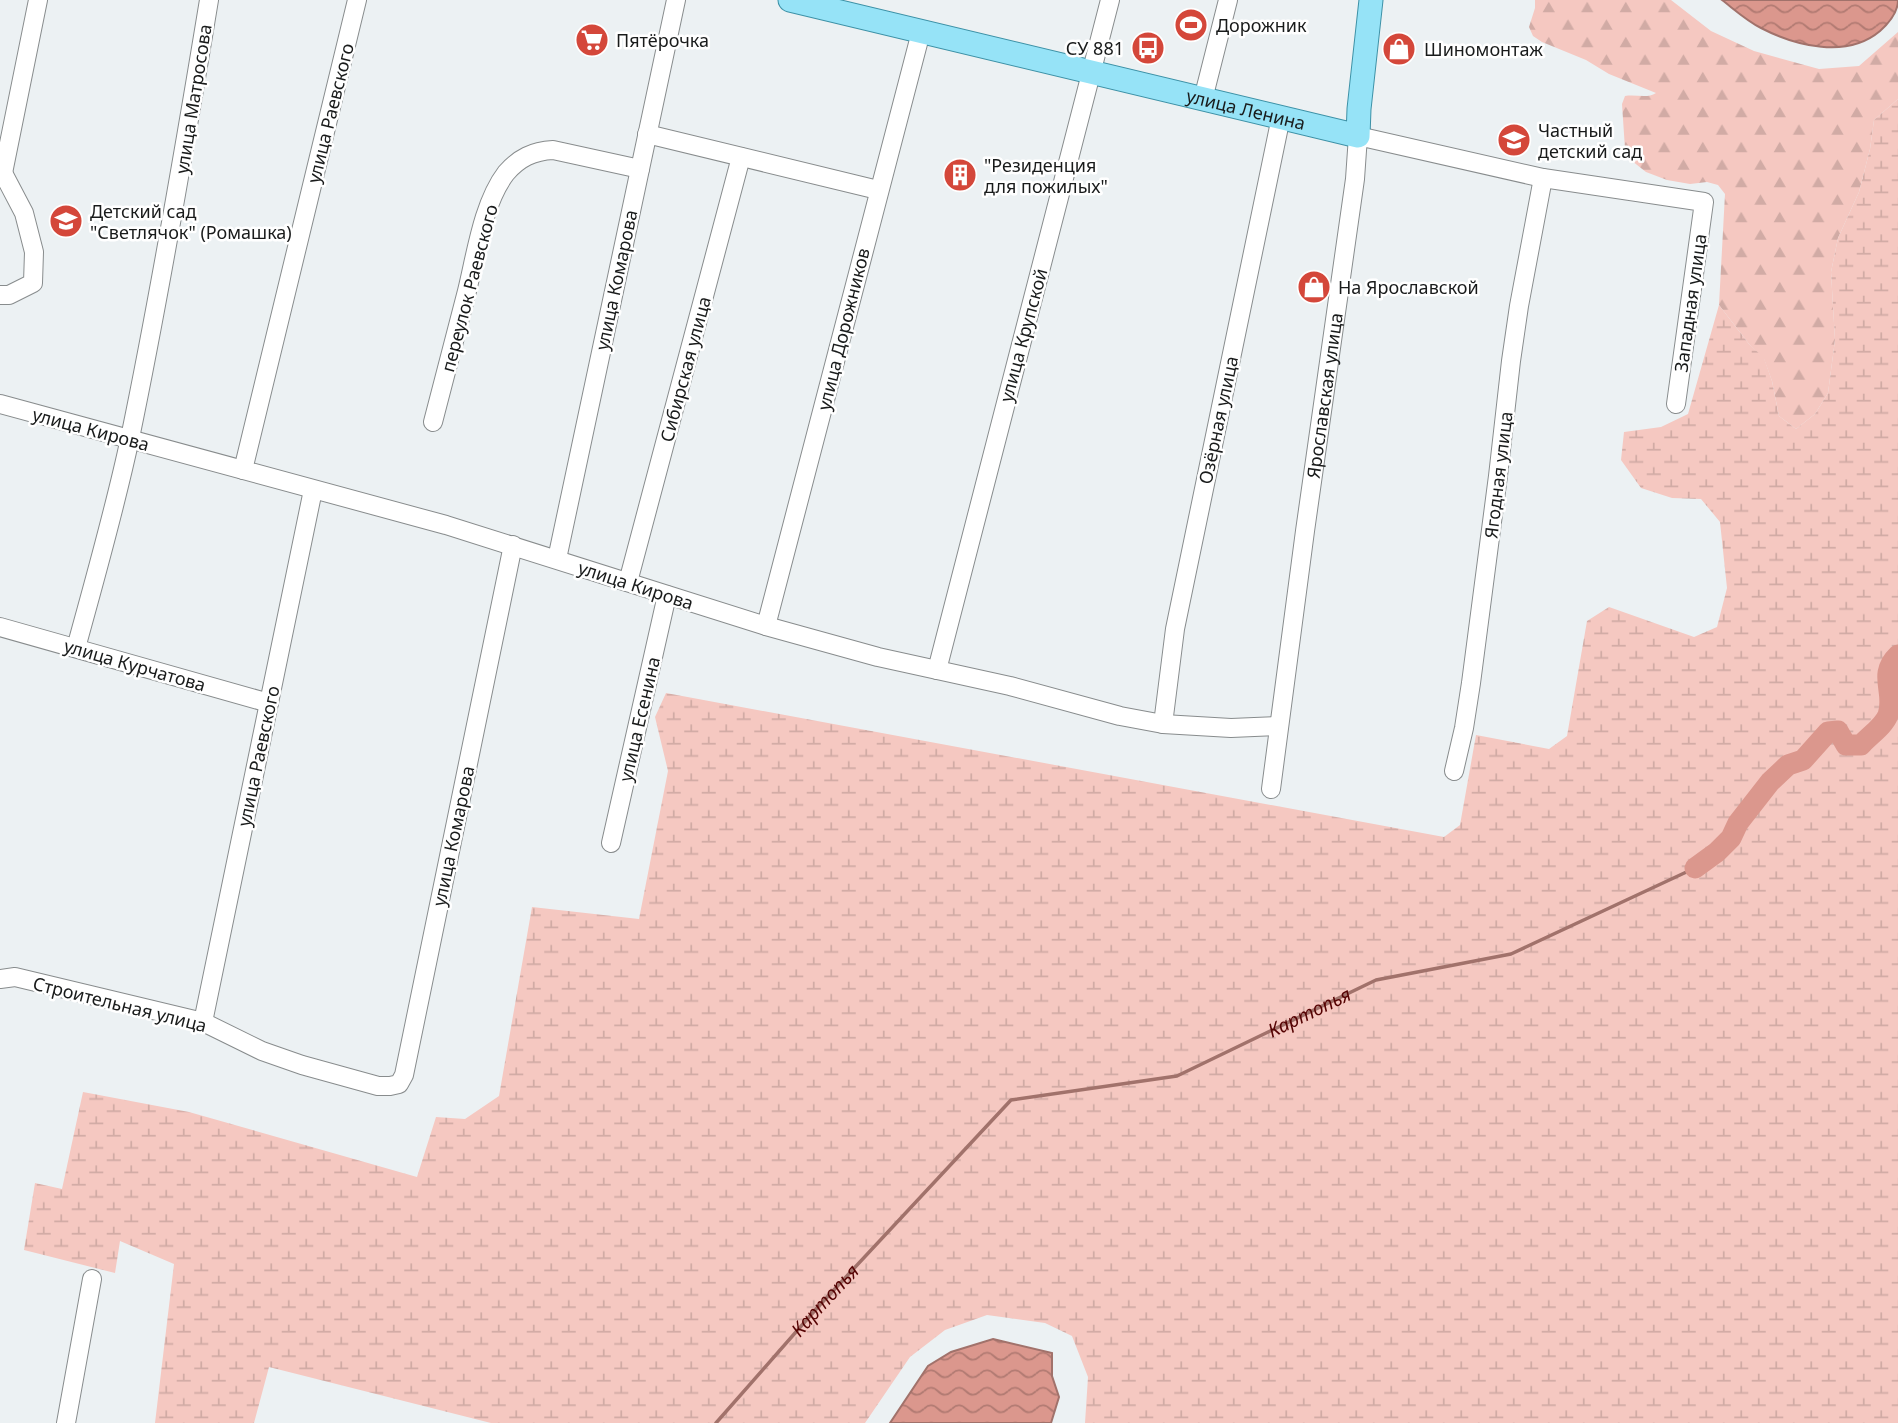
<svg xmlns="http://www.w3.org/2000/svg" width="1898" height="1423" font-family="'Noto Sans',sans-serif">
<defs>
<pattern id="forest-firs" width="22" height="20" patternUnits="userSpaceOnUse" patternTransform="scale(1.75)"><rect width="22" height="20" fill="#f5c8c1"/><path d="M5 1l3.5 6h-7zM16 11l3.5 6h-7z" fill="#d1aba5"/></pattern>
<pattern id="wetland-marsh" width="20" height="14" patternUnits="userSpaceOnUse" patternTransform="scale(1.75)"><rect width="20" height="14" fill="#f5c8c1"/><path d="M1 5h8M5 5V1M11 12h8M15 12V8" fill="none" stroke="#d1aba5"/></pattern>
<pattern id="water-waves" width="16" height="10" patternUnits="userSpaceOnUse" patternTransform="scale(1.75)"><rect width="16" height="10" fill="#db978d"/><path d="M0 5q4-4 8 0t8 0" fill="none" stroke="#b17a72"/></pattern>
</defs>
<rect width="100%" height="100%" fill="#ecf1f3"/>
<path fill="url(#forest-firs)" d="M1535 0H1671L1711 31 1754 51 1819 69 1859 66 1898 32V99L1874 120 1870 149 1859 192 1838 238 1831 272 1835 340 1828 393 1815 414 1796 429 1779 416 1772 381 1764 359 1749 344 1719 305 1725 194 1718 185 1707 182 1690 184 1667 180 1646 172 1632 161 1625 149 1622 104 1625 96C1636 94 1647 99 1656 93L1609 74 1586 60 1542 42 1533 36 1529 27 1535 8Z"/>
<path fill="url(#wetland-marsh)" d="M1898 99V1423H1085L1088 1377 1072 1336 1045 1323 987 1315 945 1330 910 1357 865 1423H491L269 1367 254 1423H155L174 1264 120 1241 115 1273 24 1250 35 1183 62 1189 83 1092 189 1112 417 1177 436 1117 465 1119 499 1096 532 907 639 919 668 771 655 717 666 693 1444 837 1460 825 1476 735 1549 749 1567 736 1587 621 1609 607 1694 637 1717 627 1727 588 1720 522 1701 499 1672 498 1641 488 1621 460 1624 432 1661 427 1688 414 1719 305 1749 344 1764 358 1772 381 1779 416 1796 429 1815 414 1828 393 1835 340 1831 272 1838 238 1859 192 1870 149 1874 120Z"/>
<g fill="url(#water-waves)" stroke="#a1726b" stroke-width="2">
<path d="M1722 0H1898C1898 13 1889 23 1880 31 1847 59 1796 46 1761 28 1747 21 1735 10 1722 0Z"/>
<path d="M993 1339 1052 1353V1376L1059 1397 1051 1423H890L928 1366 951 1352Z"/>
</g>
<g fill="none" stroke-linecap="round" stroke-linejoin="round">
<path stroke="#a1726b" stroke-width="3.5" id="s1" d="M716 1423 817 1308 1011 1100 1177 1076 1376 980 1511 954 1695 868"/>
<path stroke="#db978d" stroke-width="21" d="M1695 868 1717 852 1731 838 1738 823 1770 782 1788 765 1803 760 1828 732 1838 731 1846 745H1861C1869 736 1884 726 1888 715 1896 692 1877 675 1898 655"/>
<defs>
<g id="minor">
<path d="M1203 99 1228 0"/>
<path d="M647 134 878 190"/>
<path d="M0 175 3 173 38 0"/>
<path d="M0 295H9L33 283 34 252 24 213 3 173"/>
<path d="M0 404 446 525 766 626 878 657 1010 686 1120 716 1163 724 1231 728 1279 726"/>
<path d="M433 422C444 378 456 335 467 291 476 254 483 203 506 173 519 158 533 151 553 150L640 169"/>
<path d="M243 470 357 0"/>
<path d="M557 559 676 0"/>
<path d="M628 582 741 157"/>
<path d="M766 626 921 32"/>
<path d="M0 627 269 703"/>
<path d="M76 648C95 578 115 509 130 438 160 293 185 146 209 0"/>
<path d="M937 670 1110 0"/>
<path d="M1163 724 1175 629 1281 117"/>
<path d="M1454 771 1464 728 1471 683 1498 476 1511 361 1519 306 1543 178"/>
<path id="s2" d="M1271 789 1305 531 1355 179 1358 136 1543 178 1704 202 1676 404"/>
<path d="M611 843 667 595"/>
<path d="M0 979 15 977 203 1022 262 1051 302 1065 378 1086H390L399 1084 404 1075 513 545"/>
<path d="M203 1022 313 490"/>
<path d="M66 1423 92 1279"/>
</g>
<g id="major">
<path id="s3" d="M790 0 1358 136 1359 109 1371 0"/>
</g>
</defs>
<use href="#minor" stroke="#888c8d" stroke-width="20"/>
<use href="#major" stroke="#3d91a6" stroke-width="25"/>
<use href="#minor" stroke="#fff" stroke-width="18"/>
<use href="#major" stroke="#96e3f7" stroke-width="23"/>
</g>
<defs>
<symbol id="stadium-disc" viewBox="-11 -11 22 22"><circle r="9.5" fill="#d4473a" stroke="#fff"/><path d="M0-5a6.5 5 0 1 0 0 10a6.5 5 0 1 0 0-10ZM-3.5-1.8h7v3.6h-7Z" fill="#fff"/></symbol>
<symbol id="supermarket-disc" viewBox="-11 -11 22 22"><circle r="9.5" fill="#d4473a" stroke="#fff"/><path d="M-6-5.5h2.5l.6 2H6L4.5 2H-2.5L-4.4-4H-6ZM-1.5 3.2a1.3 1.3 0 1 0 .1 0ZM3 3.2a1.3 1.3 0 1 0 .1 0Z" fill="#fff"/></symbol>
<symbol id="bus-disc" viewBox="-11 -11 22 22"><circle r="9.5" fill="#d4473a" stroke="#fff"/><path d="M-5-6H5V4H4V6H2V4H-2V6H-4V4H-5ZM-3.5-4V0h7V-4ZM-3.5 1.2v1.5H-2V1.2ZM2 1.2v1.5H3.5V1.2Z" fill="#fff"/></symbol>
<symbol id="shop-disc" viewBox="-11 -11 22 22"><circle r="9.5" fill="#d4473a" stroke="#fff"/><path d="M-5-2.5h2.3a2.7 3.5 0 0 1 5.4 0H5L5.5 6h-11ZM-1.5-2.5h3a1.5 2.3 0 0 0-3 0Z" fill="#fff"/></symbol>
<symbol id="school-disc" viewBox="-11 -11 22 22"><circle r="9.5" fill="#d4473a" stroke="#fff"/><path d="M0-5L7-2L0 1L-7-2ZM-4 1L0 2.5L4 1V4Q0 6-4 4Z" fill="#fff"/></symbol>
<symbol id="building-disc" viewBox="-11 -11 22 22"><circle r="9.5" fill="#d4473a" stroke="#fff"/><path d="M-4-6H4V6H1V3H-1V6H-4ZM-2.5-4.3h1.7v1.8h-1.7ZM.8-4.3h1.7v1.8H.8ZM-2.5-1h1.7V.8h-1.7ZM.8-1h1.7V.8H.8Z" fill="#fff"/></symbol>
</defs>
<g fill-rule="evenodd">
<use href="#stadium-disc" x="1172" y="6" width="38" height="38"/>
<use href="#supermarket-disc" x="573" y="21" width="38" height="38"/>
<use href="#bus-disc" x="1129" y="29" width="38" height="38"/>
<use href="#shop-disc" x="1380" y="30" width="38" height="38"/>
<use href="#school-disc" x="1495" y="121" width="38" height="38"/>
<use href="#building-disc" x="941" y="156" width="38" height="38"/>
<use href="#school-disc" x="47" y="202" width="38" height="38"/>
<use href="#shop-disc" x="1295" y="268" width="38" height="38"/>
</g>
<g text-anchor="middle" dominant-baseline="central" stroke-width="5" stroke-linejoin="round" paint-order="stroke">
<g font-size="18" fill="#191b1b" stroke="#fff" text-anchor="start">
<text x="1216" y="25">Дорожник</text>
<text x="616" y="40">Пятёрочка</text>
<text x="1124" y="48" text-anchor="end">СУ 881</text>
<text x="1424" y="49">Шиномонтаж</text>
<text x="1538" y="130">Частный<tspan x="1538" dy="21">детский сад</tspan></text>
<text x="984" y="165">"Резиденция<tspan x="984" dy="21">для пожилых"</tspan></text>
<text x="90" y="211">Детский сад<tspan x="90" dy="21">"Светлячок" (Ромашка)</tspan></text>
<text x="1338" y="287">На Ярославской</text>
</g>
<g font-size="18" fill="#191b1b" stroke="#fff">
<text transform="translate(193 99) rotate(-81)">улица Матросова</text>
<text stroke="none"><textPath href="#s3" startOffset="469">улица Ленина</textPath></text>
<text transform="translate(330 113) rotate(-76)">улица Раевского</text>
<text transform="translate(616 280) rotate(-78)">улица Комарова</text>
<text transform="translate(469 288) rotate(-75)">переулок Раевского</text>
<text transform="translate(1690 303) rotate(-82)">Западная улица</text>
<text transform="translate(843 329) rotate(-76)">улица Дорожников</text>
<text transform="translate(1023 335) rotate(-75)">улица Крупской</text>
<text transform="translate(685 369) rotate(-75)">Сибирская улица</text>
<text stroke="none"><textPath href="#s2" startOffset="397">Ярославская улица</textPath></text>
<text transform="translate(1218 420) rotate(-78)">Озёрная улица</text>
<text transform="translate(91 429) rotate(15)">улица Кирова</text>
<text transform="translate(1498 475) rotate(-83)">Ягодная улица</text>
<text transform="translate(636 585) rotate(18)">улица Кирова</text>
<text transform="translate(135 665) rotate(16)">улица Курчатова</text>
<text transform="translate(639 719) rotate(-77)">улица Есенина</text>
<text transform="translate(258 756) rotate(-78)">улица Раевского</text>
<text transform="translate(453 836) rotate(-78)">улица Комарова</text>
<text transform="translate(120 1004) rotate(14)">Строительная улица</text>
</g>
<g font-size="19" font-style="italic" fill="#550202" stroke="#fff">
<text stroke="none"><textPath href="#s1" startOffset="752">Картопья</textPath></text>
<text stroke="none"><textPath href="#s1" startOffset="164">Картопья</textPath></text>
</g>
</g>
</svg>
